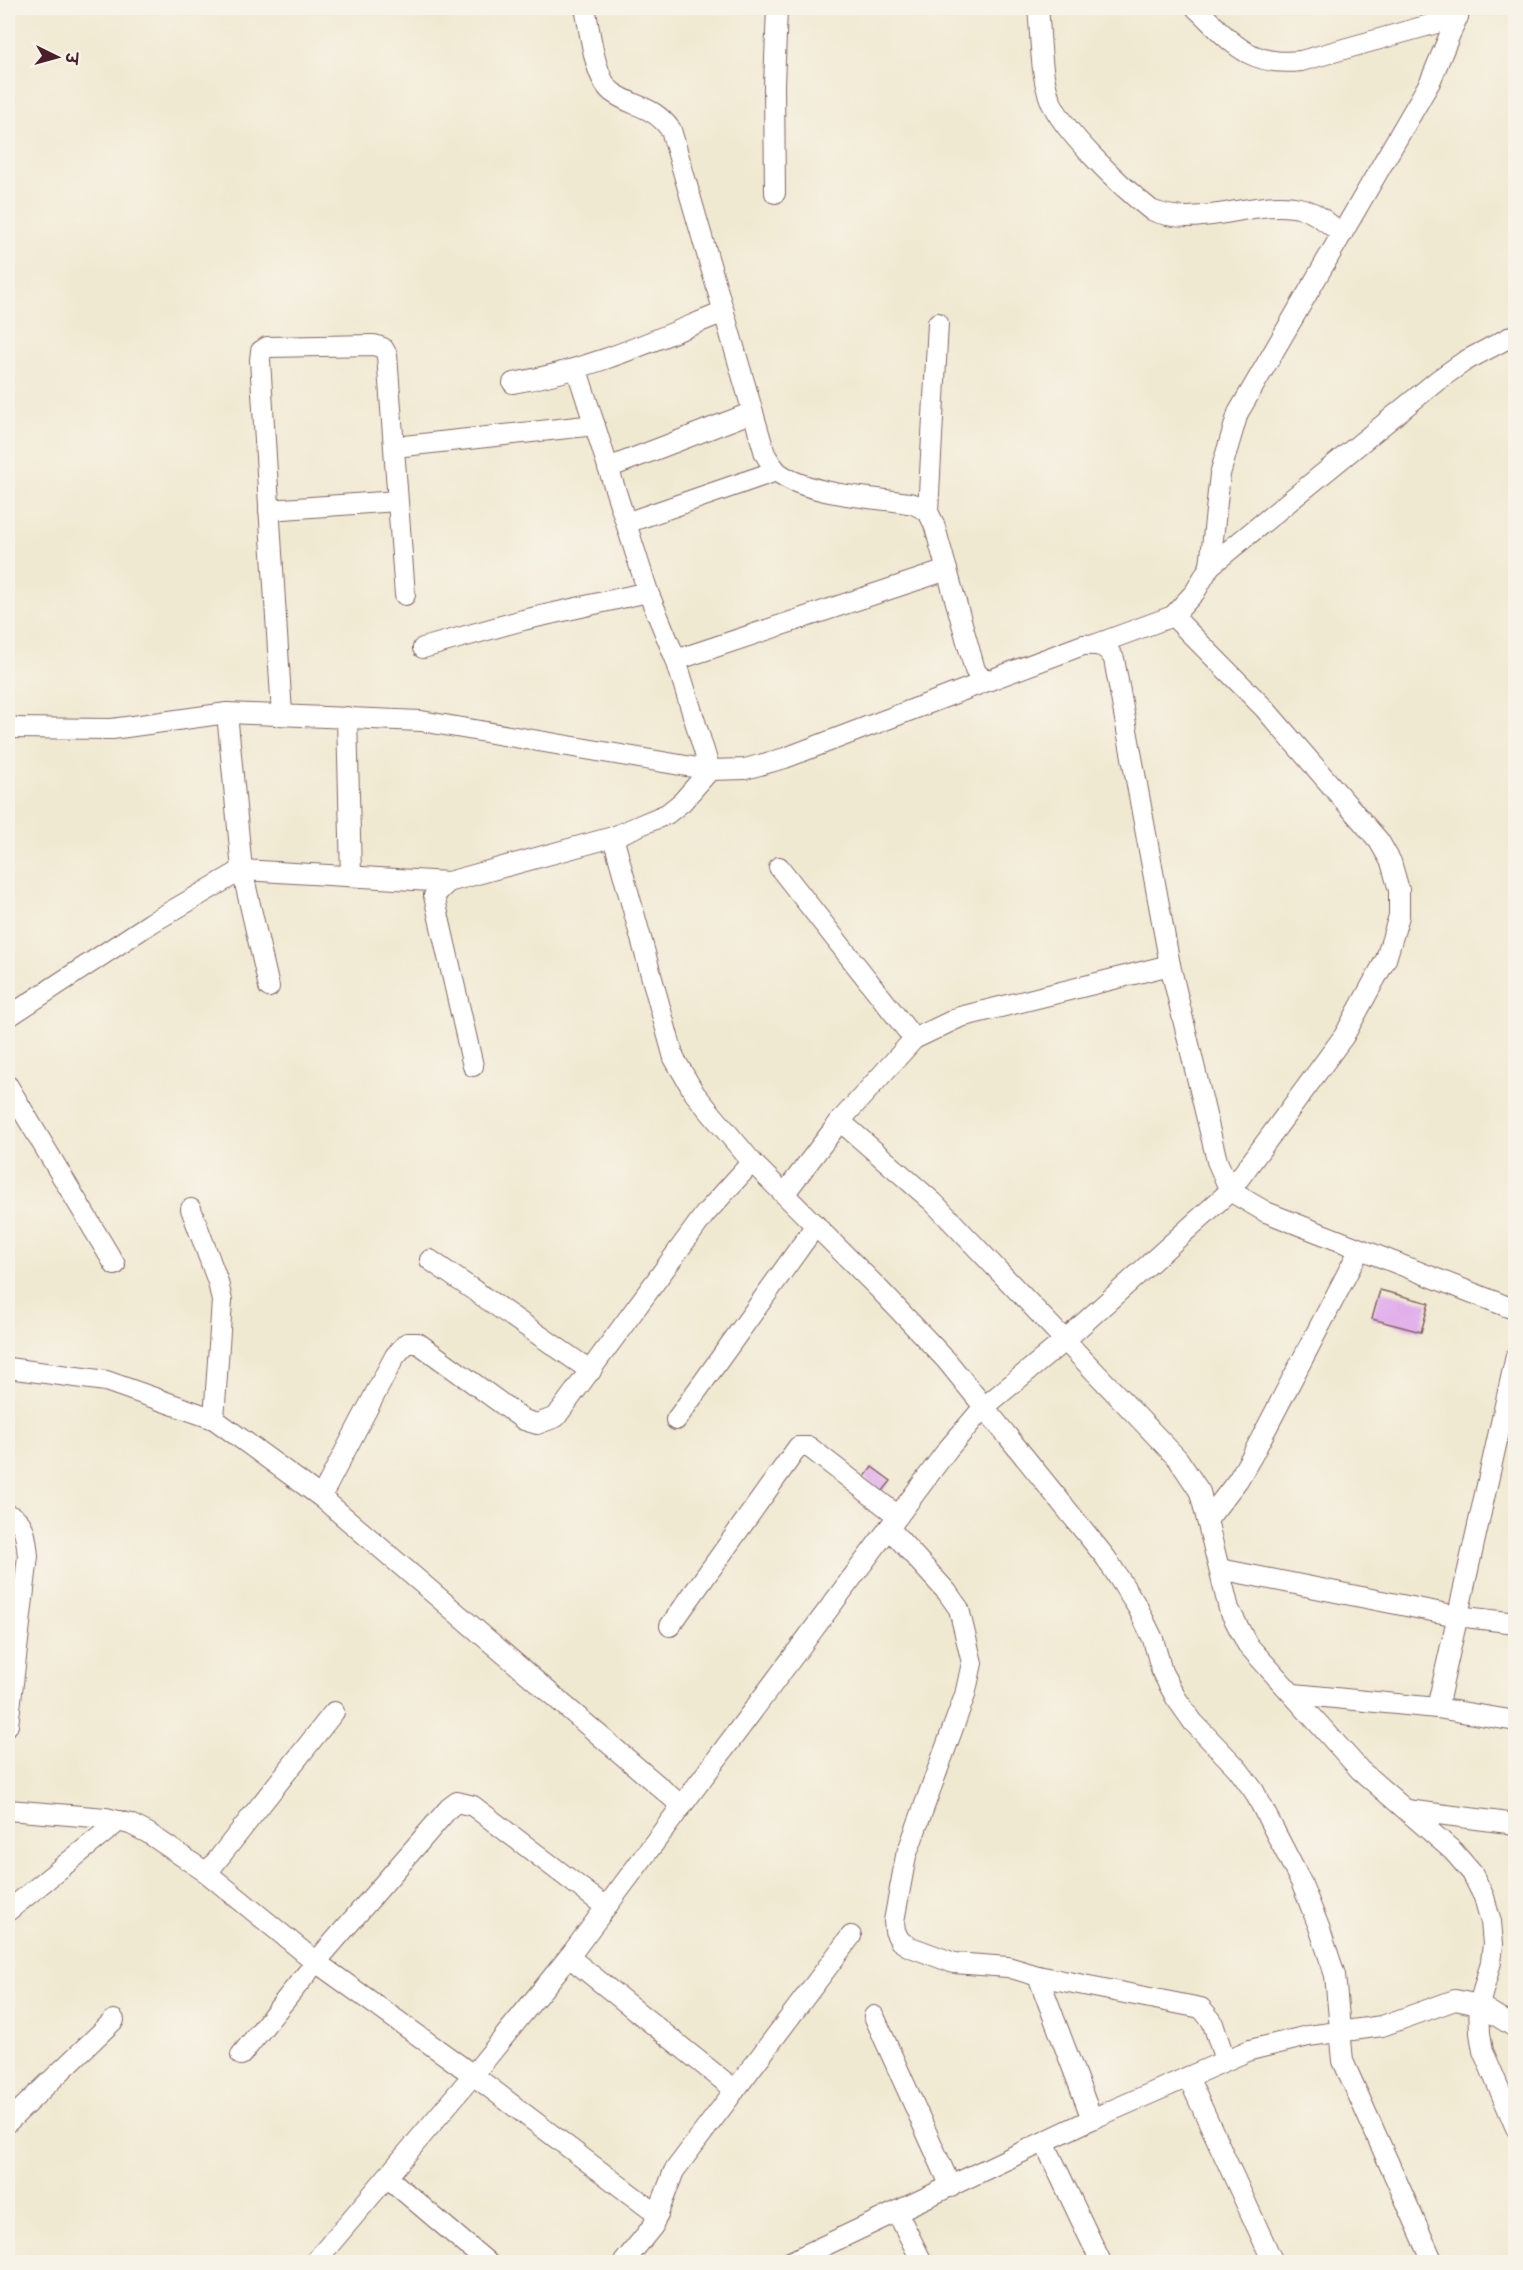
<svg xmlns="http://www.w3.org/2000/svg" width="1523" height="2270" font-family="'Comic Neue','Playpen Sans Deva',sans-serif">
<rect width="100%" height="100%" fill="#f7f3e8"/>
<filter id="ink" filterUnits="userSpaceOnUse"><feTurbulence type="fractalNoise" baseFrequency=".0167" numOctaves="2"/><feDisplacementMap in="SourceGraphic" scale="12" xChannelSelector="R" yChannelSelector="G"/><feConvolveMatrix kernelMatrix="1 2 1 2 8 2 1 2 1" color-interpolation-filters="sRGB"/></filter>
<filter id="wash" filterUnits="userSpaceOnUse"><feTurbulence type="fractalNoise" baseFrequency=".008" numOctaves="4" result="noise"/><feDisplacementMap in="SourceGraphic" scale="24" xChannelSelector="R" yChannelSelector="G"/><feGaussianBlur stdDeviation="1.35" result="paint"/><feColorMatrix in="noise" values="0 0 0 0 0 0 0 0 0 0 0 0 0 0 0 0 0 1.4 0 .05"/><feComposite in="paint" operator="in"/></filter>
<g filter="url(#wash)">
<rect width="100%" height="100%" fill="#f0e9d2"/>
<g id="blocks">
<g fill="#e1afea">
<path d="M1380 1290 1429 1303 1421 1332 1372 1319Z"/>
<path d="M872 1467 891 1481 882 1492 864 1478Z"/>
</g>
</g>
</g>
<g filter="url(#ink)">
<use href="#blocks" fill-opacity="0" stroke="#846665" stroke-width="1.5"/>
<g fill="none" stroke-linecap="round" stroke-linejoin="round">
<defs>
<g id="minor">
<path d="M585 8C590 30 594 78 612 92 634 108 652 104 671 130L765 454C769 460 773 468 779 473 811 496 875 497 914 504L928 512 934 524 975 670 980 677 990 680 1083 645C1099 644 1106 645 1114 659L1170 965 1217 1161 1230 1191 1266 1212 1516 1310"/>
<path d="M1038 8C1041 34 1040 74 1050 99 1062 131 1123 188 1151 210 1200 231 1256 196 1303 209 1318 213 1330 225 1342 234"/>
<path d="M1196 8C1231 41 1247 67 1301 61L1458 17"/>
<path d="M775 193 774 85 777 8"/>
<path d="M513 383C590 370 652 341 724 312"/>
<path d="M395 447 595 425"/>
<path d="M608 468 753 412"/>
<path d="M269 510 397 501"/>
<path d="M928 512 938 323"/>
<path d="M626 523 776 471"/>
<path d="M1210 566 1438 380 1465 361 1516 334"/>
<path d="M1097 644 1173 616 1195 592 1210 566 1220 474 1238 413 1430 82 1461 8"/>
<path d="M423 648 523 620 648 592"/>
<path d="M676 660 947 570"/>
<path d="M227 713 242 870 269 987"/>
<path d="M282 714 260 360 261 351 267 347 374 345 383 348 387 355 405 595"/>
<path d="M347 717 351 875"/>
<path d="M8 728 112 729 227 713 421 721 710 770 745 769 785 758 990 680"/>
<path d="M613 837 674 1058 695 1094 752 1162 878 1288 947 1361 1106 1558 1138 1608 1153 1639 1162 1672 1176 1698 1193 1722 1237 1768 1254 1791 1301 1882 1319 1927 1335 1975 1343 2061 1433 2262"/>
<path d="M779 867 914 1039"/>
<path d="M448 882 434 896 473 1066"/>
<path d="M8 1017 151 923 242 870 448 882 613 837 643 824 667 814 682 802 710 770 676 660 648 592 577 370"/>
<path d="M8 1086 115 1265"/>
<path d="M840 1121 933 1202 1178 1459 1200 1492 1229 1609 1247 1644 1360 1770 1453 1851 1472 1873 1484 1897 1491 1922 1493 1944 1491 1962 1479 2005 1480 2033 1483 2051 1516 2128"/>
<path d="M785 1193 840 1121 914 1039 960 1017 1170 965"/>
<path d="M191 1209 218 1282 222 1301 214 1419"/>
<path d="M430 1260 591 1371"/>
<path d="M8 1368 106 1381 214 1419 321 1497 682 1806"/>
<path d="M676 1420 816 1225"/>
<path d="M321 1497 395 1356 407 1343H418L524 1420 537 1424 556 1417 705 1214 752 1162"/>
<path d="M8 1515C26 1520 26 1539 28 1556L8 1725"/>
<path d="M1208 1519 1238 1480 1252 1456 1360 1249"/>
<path d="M889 1528 947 1592 959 1609 972 1663 965 1695 906 1856 894 1921 895 1931 900 1941 908 1946 954 1963 1008 1967 1038 1976 1201 2008 1212 2021 1225 2060"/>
<path d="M1220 1569 1457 1616 1516 1623"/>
<path d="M670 1626 798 1447H809L898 1516"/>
<path d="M1294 1694 1437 1708 1516 1721"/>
<path d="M1437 1708 1516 1356"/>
<path d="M8 1810 106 1818 130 1824 148 1833 207 1873 316 1962 473 2075 658 2215"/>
<path d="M1407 1810 1516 1824"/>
<path d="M207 1873 334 1712"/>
<path d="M8 1911 119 1821"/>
<path d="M569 1957 735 2090"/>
<path d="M1038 1976 1092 2119"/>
<path d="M874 2016 951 2187"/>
<path d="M241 2055 316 1962 449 1808 457 1802 473 1806 606 1907"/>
<path d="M1188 2077 1273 2262"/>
<path d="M8 2122 114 2020"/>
<path d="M1044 2142 1101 2262"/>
<path d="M387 2177 487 2262"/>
<path d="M897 2212 922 2262"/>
<path d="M315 2262 473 2075 572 1953 948 1449 983 1408 1064 1341 1230 1191 1344 1036 1386 959 1399 916V890L1391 862 1379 841 1264 708 1173 616"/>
<path d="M624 2262 653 2226 674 2171 851 1936"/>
<path d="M790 2262 1092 2119 1250 2050 1308 2036 1382 2026 1455 2000 1479 2005 1516 2028"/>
</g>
</defs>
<use href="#minor" stroke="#846665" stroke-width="22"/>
<use href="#minor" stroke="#fff" stroke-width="20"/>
</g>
</g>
<rect width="1523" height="2270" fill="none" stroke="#f7f3e8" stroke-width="30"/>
<g transform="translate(57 57) rotate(95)" stroke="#f7f3e8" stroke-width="4.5" paint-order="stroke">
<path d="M0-4.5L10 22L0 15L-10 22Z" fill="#4a1f2b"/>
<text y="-9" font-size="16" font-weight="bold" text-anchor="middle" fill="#4a1f2b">उ</text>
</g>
</svg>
